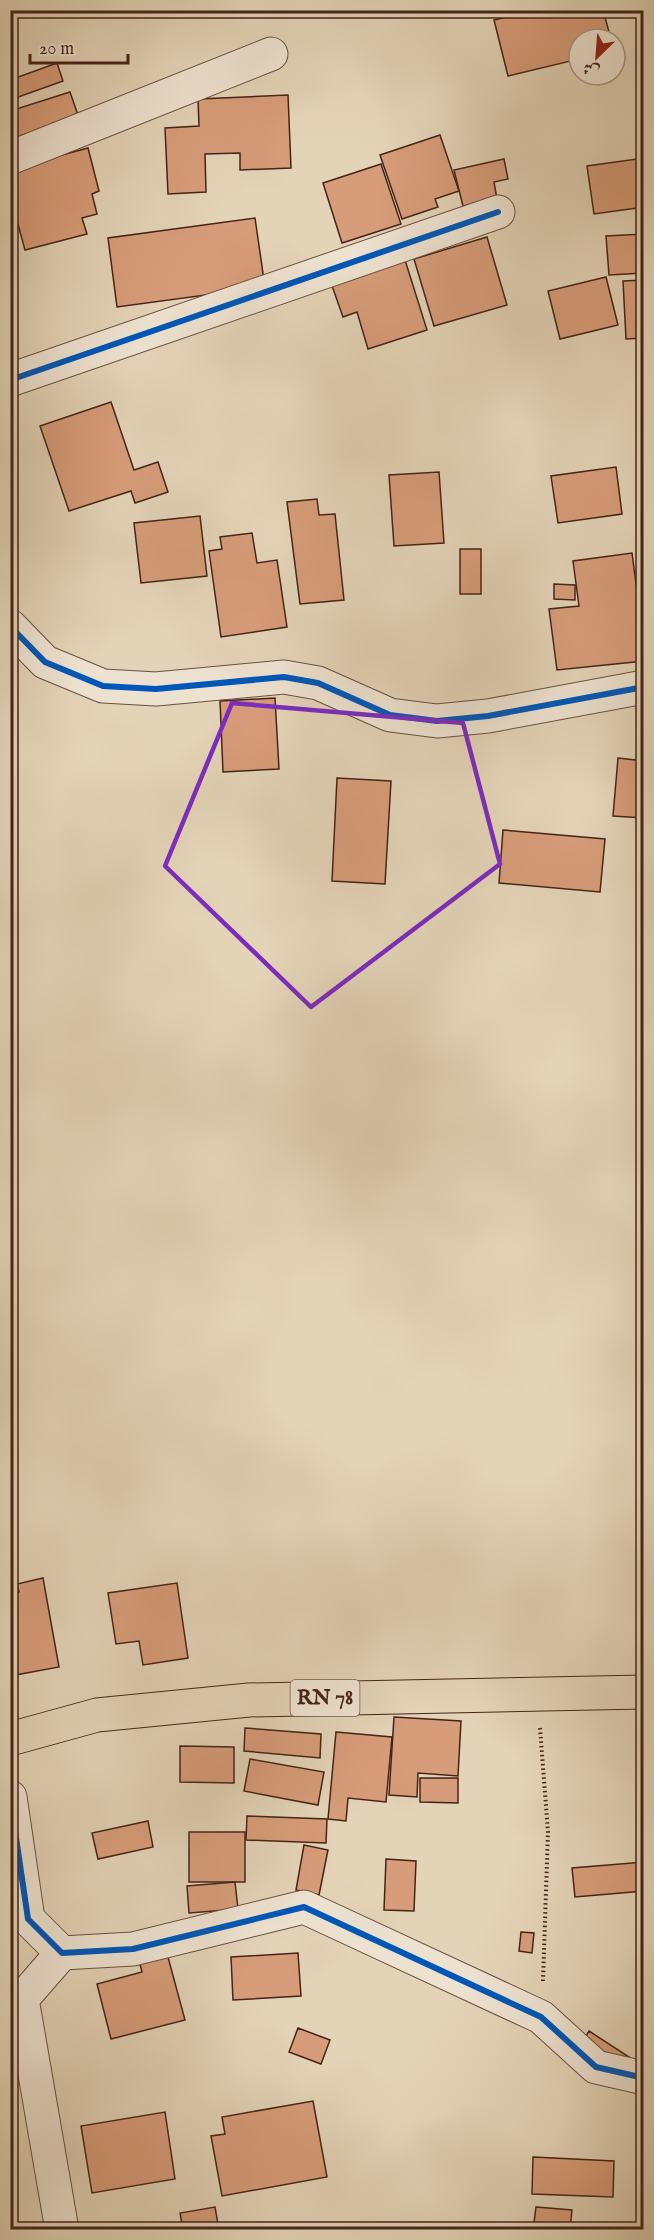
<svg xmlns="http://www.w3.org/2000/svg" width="654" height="2240" font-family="'IM FELL English',Amiri,serif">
<rect width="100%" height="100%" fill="#e3d3b7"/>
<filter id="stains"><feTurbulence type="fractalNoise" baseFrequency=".00333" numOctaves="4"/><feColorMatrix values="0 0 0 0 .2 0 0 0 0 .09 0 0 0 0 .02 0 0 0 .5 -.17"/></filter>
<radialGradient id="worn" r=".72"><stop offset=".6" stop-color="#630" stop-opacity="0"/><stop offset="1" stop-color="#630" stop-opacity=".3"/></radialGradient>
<g fill="#d79c79" stroke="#442418" stroke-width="1.5">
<path d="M519 10H603L611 39H579V59L508 76 494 20 519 14Z"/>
<path d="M57 63 63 81 10 100V80Z"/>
<path d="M70 92 79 118 10 139V111Z"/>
<path d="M288 95 291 168 240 170V153L205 154 206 192 168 194 165 128 199 126 198 99Z"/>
<path d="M440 135 459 191 435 199 438 207 402 219 380 155Z"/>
<path d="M88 148 99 191 92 194 97 214 82 218 87 234 25 250 10 195V169Z"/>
<path d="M644 158V207L594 214 587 166Z"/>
<path d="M504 159 508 179 494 182 497 199 463 206 454 170Z"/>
<path d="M381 164 401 224 342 243 323 183Z"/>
<path d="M255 218 265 287 117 307 108 238Z"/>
<path d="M644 234V273L609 275 606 236Z"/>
<path d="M487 237 507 305 434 326 414 259Z"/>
<path d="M405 260 427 330 368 349 357 312 343 317 331 283Z"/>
<path d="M606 277 618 325 560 339 548 291Z"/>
<path d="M644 280V338L626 339 623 281Z"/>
<path d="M111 402 134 470 158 462 168 492 135 503 131 491 69 511 40 426Z"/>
<path d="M616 467 622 514 558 523 551 476Z"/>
<path d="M439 472 444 543 394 546 389 475Z"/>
<path d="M317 499 319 515 335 514 344 600 300 604 287 502Z"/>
<path d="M200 516 207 576 141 583 134 523Z"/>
<path d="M252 533 257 563 277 560 287 627 221 637 209 551 222 549 220 537Z"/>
<rect x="460" y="549" width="21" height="45"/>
<path d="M632 553 644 645V661L557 670 549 609 579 606 573 561Z"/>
<path d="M554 584 575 585V600L554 599Z"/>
<path d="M275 698 279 769 223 772 220 701Z"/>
<path d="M618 758 644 761V818L613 816Z"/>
<path d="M337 778 391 781 385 884 332 881Z"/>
<path d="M503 830 605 839 600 892 499 883Z"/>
<path d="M43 1578 59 1667 10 1676V1594L19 1592 17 1584Z"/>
<path d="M177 1583 188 1658 143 1665 139 1641 116 1644 108 1593Z"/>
<path d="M394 1717 461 1721 458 1776 418 1773 417 1797 389 1795Z"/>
<path d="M245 1728 321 1734 320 1758 244 1751Z"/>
<path d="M336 1732 392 1737 386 1802 348 1798 346 1821 328 1819Z"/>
<path d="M180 1746 234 1747V1783L180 1782Z"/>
<path d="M250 1759 324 1772 318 1805 244 1791Z"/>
<path d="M420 1778H458V1803L420 1802Z"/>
<path d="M247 1816 327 1819 326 1843 246 1840Z"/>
<path d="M148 1821 153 1847 98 1859 92 1833Z"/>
<rect x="189" y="1832" width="56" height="50"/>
<path d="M304 1845 328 1850 319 1895 296 1890Z"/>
<path d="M386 1859 416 1861 414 1911 384 1910Z"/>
<path d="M644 1862V1891L575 1897 572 1868Z"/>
<path d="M235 1882 238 1909 189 1913 187 1886Z"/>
<path d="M521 1932 534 1933 532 1953 519 1951Z"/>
<path d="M165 1946 185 2020 111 2039 97 1984 142 1972 137 1953Z"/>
<path d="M298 1953 301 1996 233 2000 231 1957Z"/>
<path d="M298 2028 330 2040 321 2064 289 2052Z"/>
<path d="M589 2031 629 2057 609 2087 598 2079 579 2048Z"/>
<path d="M313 2101 327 2177 222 2196 211 2136 225 2134 222 2117Z"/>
<path d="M165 2112 175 2179 92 2193 81 2126Z"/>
<path d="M533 2157 614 2161 613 2197 532 2194Z"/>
<path d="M215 2207 219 2230H183L180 2213Z"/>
<path d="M536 2207 572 2210 570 2230H533Z"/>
</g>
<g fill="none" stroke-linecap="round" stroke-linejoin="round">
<defs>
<g id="street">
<path d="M10 158 271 54"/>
<path d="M10 380 498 212"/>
<path d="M10 626 45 662 103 686 156 689 284 677 318 683 390 715 437 721 488 716 644 687"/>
<path d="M10 1797 28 1919 62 1953 133 1949 304 1907 541 2017 596 2067 644 2078"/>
<path d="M62 1953 22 1999 62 2230"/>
</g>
<path id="primary" d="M10 1739 97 1715 249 1700 644 1692"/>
</defs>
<use href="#street" stroke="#6c5040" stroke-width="35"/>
<use href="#primary" stroke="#442418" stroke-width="35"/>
<path stroke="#442418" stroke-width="4" stroke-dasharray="1.5 3" stroke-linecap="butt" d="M540 1728 548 1832 543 1981"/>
<use href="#street" stroke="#ede2d0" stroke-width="33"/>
<use href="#primary" stroke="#e3d3b7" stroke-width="33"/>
<defs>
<g id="cycleway">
<path d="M10 380 498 212"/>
<path d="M10 626 45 662 103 686 156 689 284 677 318 683 390 715 437 721 488 716 644 687"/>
<path d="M10 1797 28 1919 62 1953 133 1949 304 1907 541 2017 596 2067 644 2078"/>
</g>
</defs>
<use href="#cycleway" stroke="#ede2d0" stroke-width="10"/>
<use href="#cycleway" stroke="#0057b8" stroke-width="6"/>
</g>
<path fill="none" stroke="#7b2cbf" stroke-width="4.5" stroke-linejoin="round" d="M232 703 463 723 500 864 311 1007 165 866Z"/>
<g text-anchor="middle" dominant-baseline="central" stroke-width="4.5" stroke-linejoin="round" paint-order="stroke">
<rect fill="#ede2d0" stroke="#775d4f" stroke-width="1.5" x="290.5" y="1680" width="69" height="36" rx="4.5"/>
<g font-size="21" font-weight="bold" fill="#442418">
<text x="325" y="1698">RN 78</text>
</g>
</g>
<rect width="654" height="2240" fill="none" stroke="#e3d3b7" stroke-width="36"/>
<rect x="12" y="12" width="630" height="2216" fill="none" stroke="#442418" stroke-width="3"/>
<rect x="18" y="18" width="618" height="2204" fill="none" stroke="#442418" stroke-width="1.5"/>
<g transform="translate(597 57) rotate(205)"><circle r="28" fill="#ede2d0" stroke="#a99686" stroke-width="1.5"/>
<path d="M0-4.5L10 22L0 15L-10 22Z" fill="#8f2418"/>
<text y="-9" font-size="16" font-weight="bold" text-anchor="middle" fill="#442418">ش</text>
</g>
<path d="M30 54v9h98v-9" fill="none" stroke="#442418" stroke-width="3"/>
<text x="39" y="54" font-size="18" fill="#442418" stroke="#ede2d0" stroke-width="4.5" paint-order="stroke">20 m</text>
<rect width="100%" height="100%" filter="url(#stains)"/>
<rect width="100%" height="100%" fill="url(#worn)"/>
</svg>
